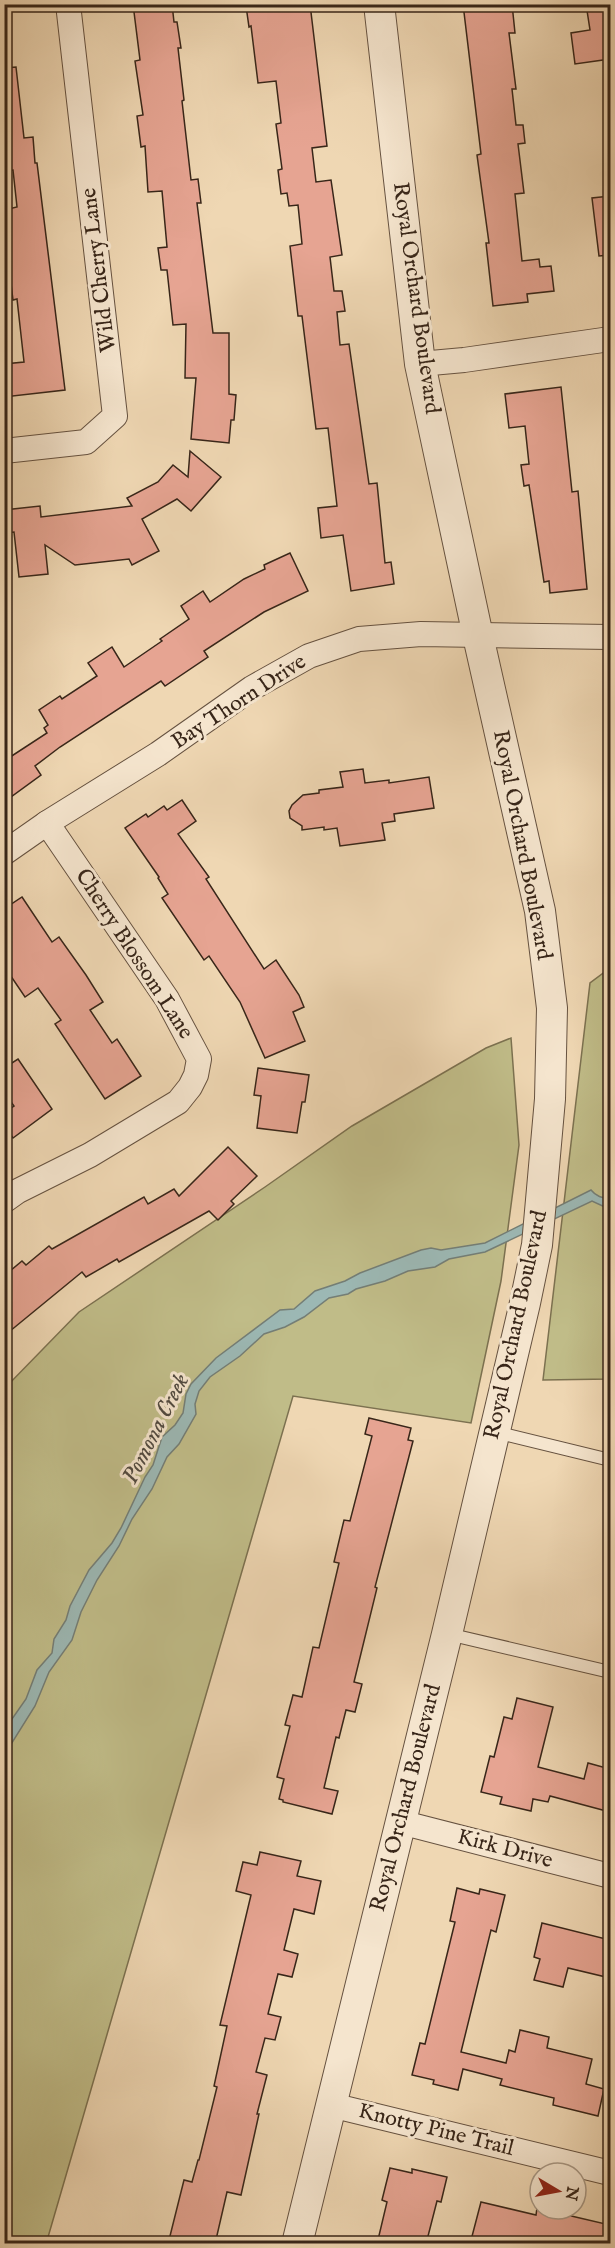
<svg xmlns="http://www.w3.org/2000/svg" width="615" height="2248" font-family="'IM FELL English',serif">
<rect width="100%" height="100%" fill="#efd7b3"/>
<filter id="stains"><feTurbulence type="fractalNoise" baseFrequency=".00333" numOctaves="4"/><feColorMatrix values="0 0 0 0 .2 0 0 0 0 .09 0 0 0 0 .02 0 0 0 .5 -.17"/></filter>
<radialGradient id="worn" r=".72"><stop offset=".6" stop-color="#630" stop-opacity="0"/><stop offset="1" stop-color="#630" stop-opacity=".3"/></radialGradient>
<g fill="#c0bc88" stroke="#7c7150" stroke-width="1.5">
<path d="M610 968V1379L543 1380 590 983Z"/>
<path d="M511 1038 519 1145 501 1281 471 1423 293 1396 46 2244 4 2243V1389L79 1312 265 1187 352 1126 486 1048Z"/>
</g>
<path fill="#9cb8b4" stroke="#747e76" stroke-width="1.5" d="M591 1190C595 1195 603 1200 610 1197V1208H607L592 1201 485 1252 449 1259 435 1267 408 1271 385 1281 356 1289 348 1294 329 1298 304 1317 285 1327 264 1334 240 1356 210 1377 199 1391 195 1404 196 1414 179 1444 167 1457 152 1489 132 1519 119 1546 97 1580 81 1612 72 1640 49 1672 35 1706 5 1754V1729L26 1699 37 1670 52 1653 54 1639 66 1620 70 1606 89 1570 112 1543 121 1528 145 1477 153 1465 162 1437 175 1425 183 1413 186 1394 191 1384 216 1358 280 1310 294 1309 315 1291 345 1281 360 1273 421 1250 431 1248 441 1250 485 1243Z"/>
<g fill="#e6a492" stroke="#382619" stroke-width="1.5">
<path d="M133 4H172L174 22H177L181 48H178L184 100 182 101 191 180 198 179 201 203H197L213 333H229V394L236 395 234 420H231L229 443 191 439 196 378H185L186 324 173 325 167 270H161L158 248 167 247 162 191 148 192 145 146 141 147 137 116 143 115 135 61 140 60Z"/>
<path d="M259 4H310L327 146 312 148 316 182 331 180 342 255 330 257 334 291H342L345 311 337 312 340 345 349 344 369 484 377 483 385 563 391 562 394 584 351 591 343 535 321 538 318 508 337 506 328 428 316 429 302 316H298L290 246 302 244 298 205 289 206 287 193 281 194 278 170 282 169 276 124 281 123 276 81 258 83 251 26 249 27 246 6Z"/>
<path d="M463 4H512L515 33H509L516 89H512L516 125H523L525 143 518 144 524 193 515 194 522 261 539 259 540 267 551 266 554 291 527 294 528 302 493 306 486 243H489L477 155 481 154Z"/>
<path d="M586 4H610V59L575 64 571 33 590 30Z"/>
<path d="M16 67 24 138 33 137 35 163H37L65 390 4 397V364L24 362 17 299 13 300 7 251H9L4 210 17 207 13 170 4 171V68Z"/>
<path d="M610 196V255L599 256 592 198Z"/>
<path d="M561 387 572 492 578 491 587 589 550 593 549 581 544 582 529 485 524 486 521 465 529 464 525 426 509 428 505 394Z"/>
<path d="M190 451 221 477 191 511 177 499 142 519 159 551 132 565 129 559 75 565 45 545 48 574 19 577 14 532 4 533V510L40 506 41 517 132 506 127 498 158 482 173 465 188 477Z"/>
<path d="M290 553 308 591 264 612 204 651 208 657 165 686 161 681 60 747 35 766 41 775 4 802V761L47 733 44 728 48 725 39 710 60 696 62 699 97 676 88 663 112 647 124 667 162 641 160 639 189 619 181 606 203 591 210 602 244 579 265 569 264 565Z"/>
<path d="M363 769 365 783 389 780V783L429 777 434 808 394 814 395 821 382 823 385 840 340 846 337 828 324 830V827L302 830V826L290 818 289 811 292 805 303 795 319 793V790L343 787 340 772Z"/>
<path d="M182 800 196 821 178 834 209 877 206 879 264 969 276 960 299 995 304 1007 293 1012 305 1041 265 1058 240 1002 209 956 204 960 162 898 168 894 158 878 159 877 125 828 146 814 148 817 164 806 167 810Z"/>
<path d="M22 897 52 942 59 937 86 975 103 1002 90 1010 112 1043 117 1039 141 1076 105 1099 55 1024 61 1020 38 988 25 997 4 966V909Z"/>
<path d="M18 1059 52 1109 13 1138 4 1125V1113L14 1106 4 1092V1068Z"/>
<path d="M258 1068 309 1075 305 1102H302L297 1133 257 1128 261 1096 254 1095Z"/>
<path d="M228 1147 257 1176 231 1201 234 1204 218 1220 209 1211 119 1262 117 1259 86 1277 82 1272 4 1336V1276L22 1261 26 1265 49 1246 52 1249 144 1197 148 1204 174 1189 179 1196Z"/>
<path d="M369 1418 411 1428 408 1440 413 1441 375 1587 377 1588 354 1682 362 1684 355 1712 346 1710 339 1738 336 1737 324 1788 338 1791 332 1814 283 1802V1800L279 1799 284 1779 277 1777 290 1726 285 1725 293 1695 302 1697 313 1647 319 1648 339 1563 334 1562 344 1520 350 1521 372 1436 365 1434Z"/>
<path d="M517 1698 553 1707 538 1767 584 1779 588 1763 610 1769V1812L550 1796 548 1802 533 1799 531 1811 500 1804 502 1797 481 1792 490 1756 494 1757 504 1717 512 1719Z"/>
<path d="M260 1852 301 1861 297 1876 321 1881 319 1890 314 1914 294 1909 284 1950 298 1954 292 1977 278 1974 268 2014 281 2017 275 2040 265 2038 256 2072 267 2075 257 2114H259L241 2195 227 2192 215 2244H168L184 2180 192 2182 198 2160H199L217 2087 214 2086 227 2026 220 2025 251 1895 236 1891 243 1862 257 1865Z"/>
<path d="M457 1888 479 1894 480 1889 505 1895 496 1932 491 1930 461 2052 506 2063 509 2050 515 2052 520 2030 549 2037 547 2048 592 2059 586 2084 604 2089 598 2116 553 2105 554 2098 500 2085 502 2079 463 2069 458 2090 433 2084 434 2080 412 2075 420 2043 425 2044 455 1922 450 1921Z"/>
<path d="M542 1923 610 1940V1978L568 1968 563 1987 534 1980 540 1959 534 1957Z"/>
<path d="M390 2168 412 2173V2169L447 2177 441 2202 437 2201 426 2244H377L387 2202 382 2200Z"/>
<path d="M481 2202 536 2215 537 2208 610 2225V2244H542L518 2238 516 2244H470Z"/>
</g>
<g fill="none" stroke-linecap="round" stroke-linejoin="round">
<defs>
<g id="service">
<path d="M495 1432 610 1460"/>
<path d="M448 1634 610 1672"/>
</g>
<g id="minor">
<path d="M420 364 464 360 610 339"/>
<path d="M4 451 86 442 115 416 68 4"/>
<path d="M4 853 47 823 158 754 252 688 309 656 359 639 421 634 610 637"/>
<path d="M4 1201 18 1191 90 1155 178 1102 190 1087 196 1075 199 1059 167 999 47 823"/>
<path d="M400 1822 610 1876"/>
<path d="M331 2105 610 2173"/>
</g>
<path id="tertiary" d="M297 2244 447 1634 525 1303 537 1245 550 1099 552 1008 540 911 478 636 420 364 379 4"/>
</defs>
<use href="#service" stroke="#665240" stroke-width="14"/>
<use href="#minor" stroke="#665240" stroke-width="26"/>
<use href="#tertiary" stroke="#665240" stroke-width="32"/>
<use href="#service" stroke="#f5e5ce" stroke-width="12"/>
<use href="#minor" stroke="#f5e5ce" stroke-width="24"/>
<use href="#tertiary" stroke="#f5e5ce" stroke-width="30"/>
</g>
<g text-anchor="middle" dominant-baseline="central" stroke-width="6" stroke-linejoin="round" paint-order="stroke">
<g font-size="22" fill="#382619" stroke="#f5e5ce">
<text transform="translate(99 270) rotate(-97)">Wild Cherry Lane</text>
<text transform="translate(416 298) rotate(82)">Royal Orchard Boulevard</text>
<text transform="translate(239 702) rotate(-33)">Bay Thorn Drive</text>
<text transform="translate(522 845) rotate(79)">Royal Orchard Boulevard</text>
<text transform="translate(134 954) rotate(57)">Cherry Blossom Lane</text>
<text transform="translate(516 1325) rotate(-78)">Royal Orchard Boulevard</text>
<text transform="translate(406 1798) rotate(-76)">Royal Orchard Boulevard</text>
<text transform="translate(505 1849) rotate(15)">Kirk Drive</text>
<text transform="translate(436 2130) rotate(14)">Knotty Pine Trail</text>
</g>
<g font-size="24" font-style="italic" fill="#514a40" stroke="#f5e5ce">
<text transform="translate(156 1429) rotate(-63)">Pomona Creek</text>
</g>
</g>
<rect width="615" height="2248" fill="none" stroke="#efd7b3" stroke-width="24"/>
<rect x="6" y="6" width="603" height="2236" fill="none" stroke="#382619" stroke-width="3"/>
<rect x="12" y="12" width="591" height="2224" fill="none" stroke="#382619" stroke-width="1.5"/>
<g transform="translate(558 2191) rotate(100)"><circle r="28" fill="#f5e5ce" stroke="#a99986" stroke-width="1.5"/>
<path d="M0-4.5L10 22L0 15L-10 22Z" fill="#8f2418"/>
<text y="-9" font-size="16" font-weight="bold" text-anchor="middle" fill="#382619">N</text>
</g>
<rect width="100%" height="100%" filter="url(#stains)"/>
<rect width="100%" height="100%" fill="url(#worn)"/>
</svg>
